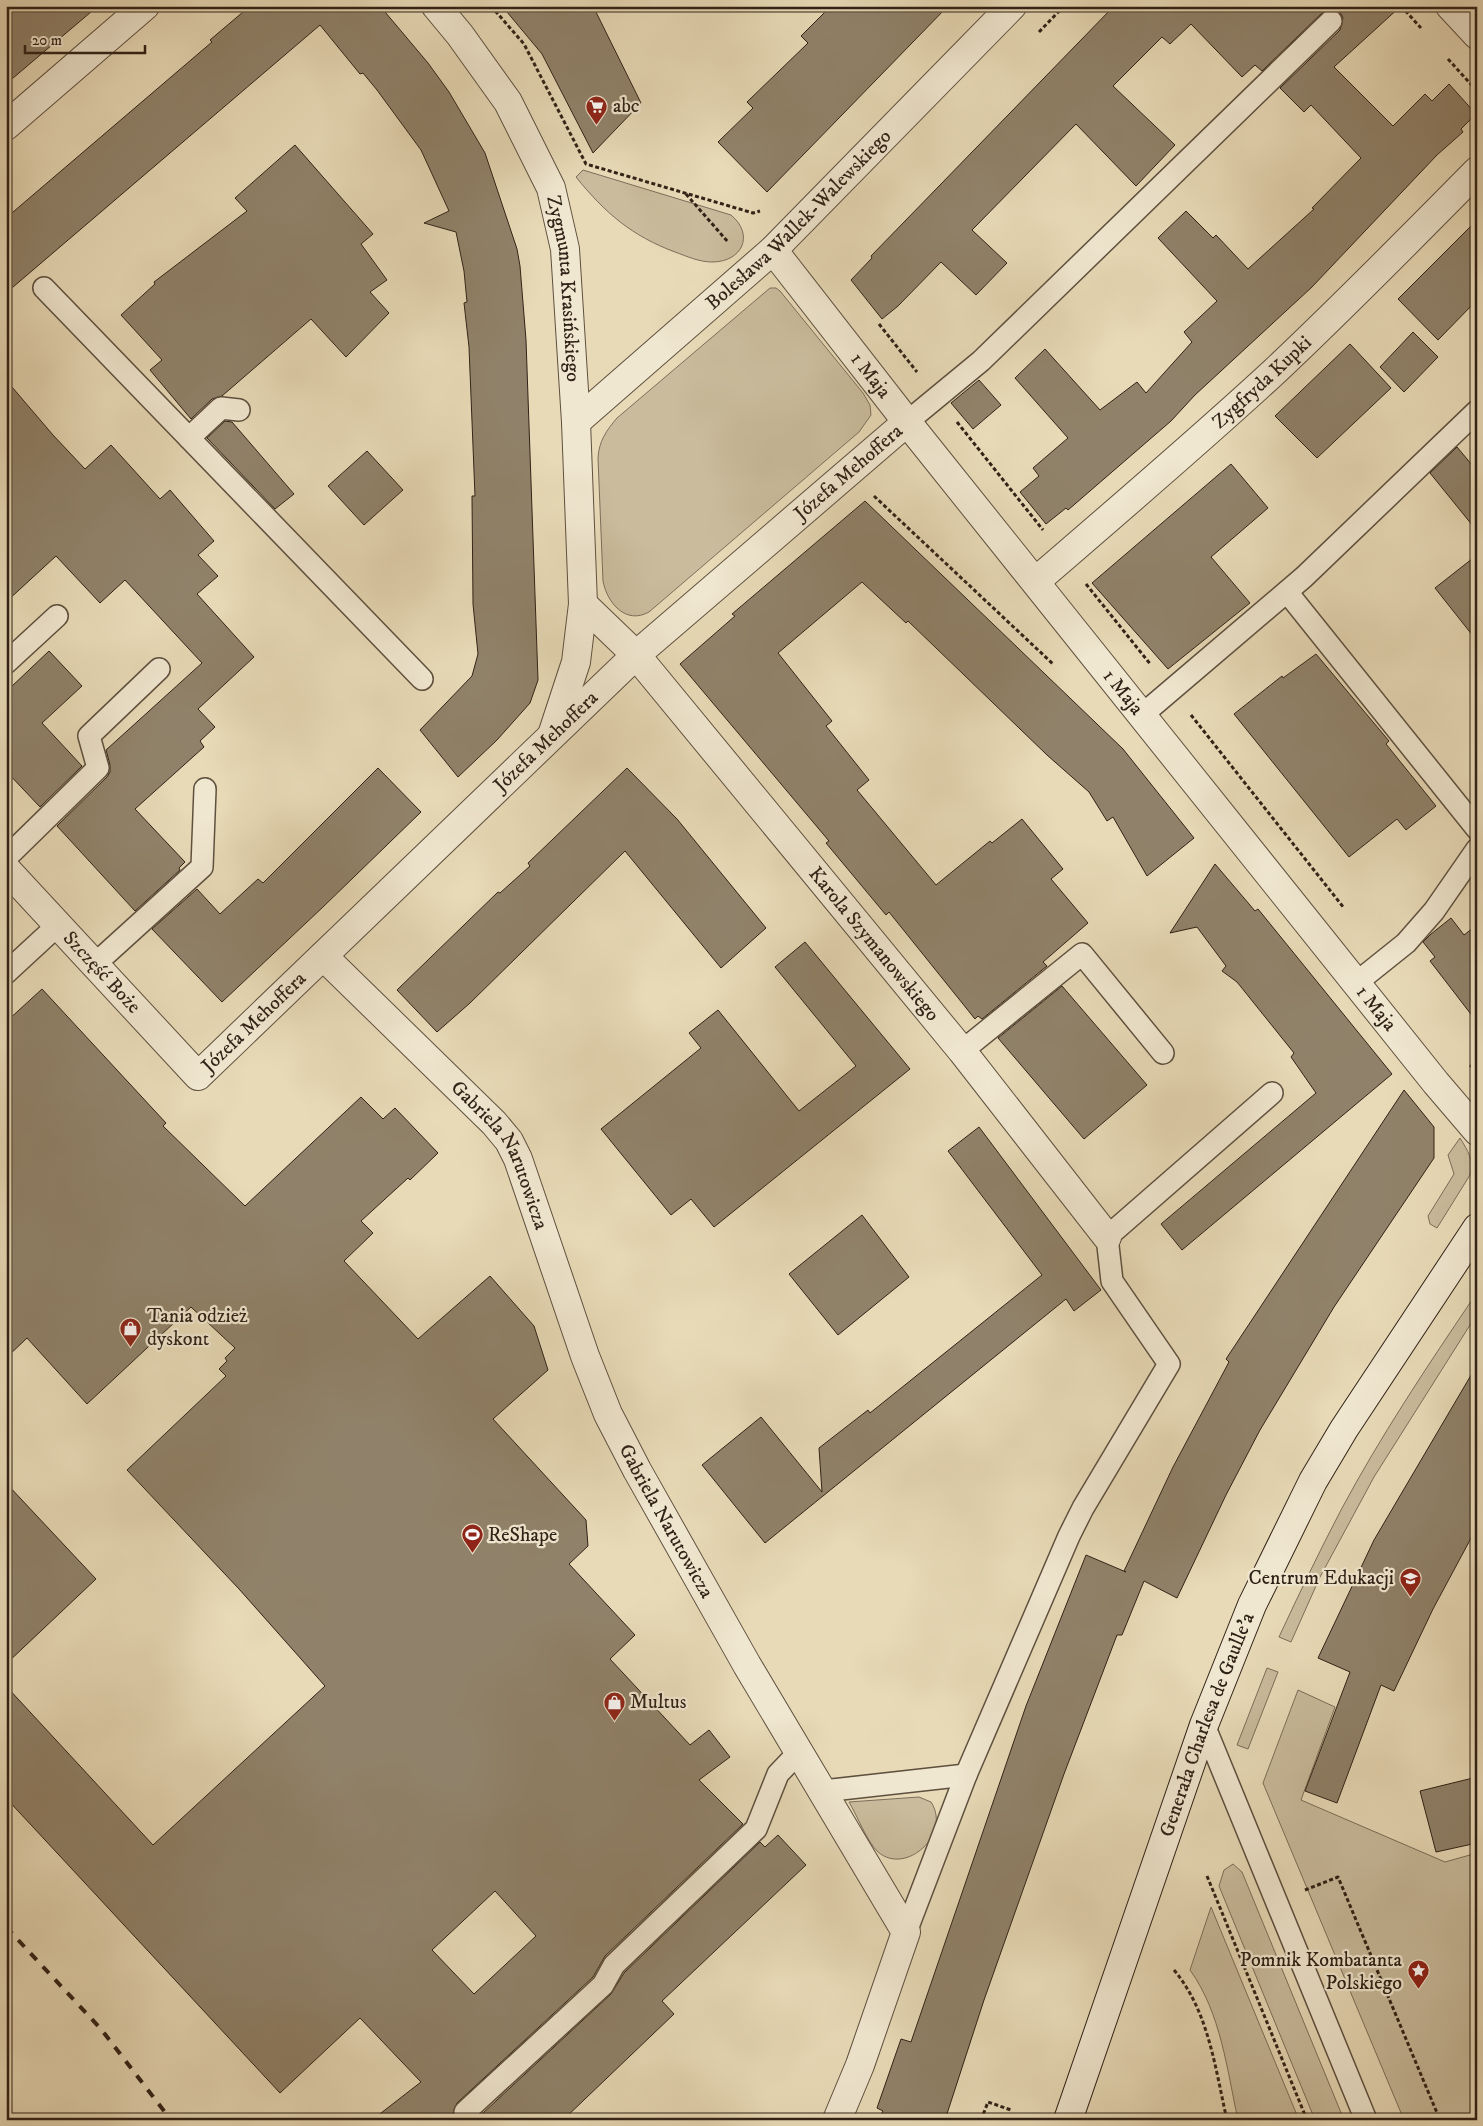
<svg xmlns="http://www.w3.org/2000/svg" width="1483" height="2126" font-family="'IM FELL DW Pica',serif">
<rect width="100%" height="100%" fill="#e8dab7"/>
<filter id="stains"><feTurbulence type="fractalNoise" baseFrequency=".004" numOctaves="4"/><feColorMatrix values="0 0 0 0 .2 0 0 0 0 .09 0 0 0 0 .02 0 0 0 .5 -.17"/></filter>
<radialGradient id="worn" r=".72"><stop offset=".6" stop-color="#630" stop-opacity="0"/><stop offset="1" stop-color="#630" stop-opacity=".3"/></radialGradient>
<g fill="#c9bb9c" stroke="#7c6e5a">
<path d="M583 170 731 215C755 235 742 262 712 262 699 262 686 256 675 252 632 236 605 213 576 177Z"/>
<path d="M770 288H776L780 291 863 393 870 405 871 415 859 432 649 612C626 625 607 603 603 581L598 458C599 441 606 431 617 418Z"/>
<path d="M1460 1138C1468 1151 1474 1160 1470 1175L1437 1228 1430 1224 1428 1216 1454 1174 1448 1155Z"/>
<path d="M1472 1300 1477 1303V1314L1374 1477 1320 1577 1291 1642 1279 1637C1299 1594 1319 1552 1341 1510 1380 1437 1426 1368 1472 1300Z"/>
<path d="M1267 1668 1278 1672 1248 1749 1237 1745Z"/>
<path d="M1298 1690 1335 1707 1301 1800 1445 1862 1477 1853V2120H1404L1263 1783Z"/>
<path d="M919 1797 931 1802C952 1834 906 1876 878 1852 867 1842 857 1815 849 1802Z"/>
<path d="M1233 1864 1242 1872 1344 2120H1315L1219 1886 1224 1870Z"/>
<path d="M1211 1907 1299 2120H1238C1227 2070 1221 2013 1190 1970Z"/>
</g>
<g fill="#90826a" stroke="#302217" fill-rule="evenodd">
<path d="M6 6H98L6 84Z"/>
<path d="M250 6H380L428 63 449 92 485 153 517 249 520 266 526 340 538 680 530 703 497 740 458 777 420 730 472 676 478 654 473 604 472 496H475L469 347 464 303 467 302 464 271 456 232 424 223 449 211 421 150 377 90 363 73 360 74 320 25 6 293V218L212 42 210 40Z"/>
<path d="M502 6H593L641 103 593 153 542 54Z"/>
<path d="M831 6H948L767 192 718 142 753 108 747 102 808 43 801 36Z"/>
<path d="M1114 6H1401L1334 67 1393 126 1425 94 1432 101 1449 84 1476 114 1461 129 1463 132 1437 155 1312 287 1195 395 1171 421 1068 510 1066 508 1046 524 1020 492 1039 476 1033 468 1068 438 1015 378 1045 349 1100 410 1137 382 1146 393 1192 342 1184 332 1217 301 1158 238 1186 211 1213 238 1216 235 1248 269 1314 209 1312 208 1361 158 1311 105 1304 112 1280 88 1340 30 1343 18 1340 12 1334 9 1323 12 1262 71 1255 65 1242 77 1191 24 1170 44 1162 37 1113 86 1175 145 1136 186 1076 124 972 230 1007 263 976 295 941 262 898 306 882 319 851 280 872 258 871 256Z"/>
<path d="M295 145 373 234 361 244 387 280 370 292 389 313 346 357 311 319 222 396 212 399 191 419 150 370 162 360 121 315 155 284 154 282 247 211 235 198Z"/>
<path d="M1477 220V300L1438 340 1398 299Z"/>
<path d="M1413 332 1438 357 1404 392 1380 367Z"/>
<path d="M1350 344 1391 388 1317 458 1275 416Z"/>
<path d="M6 380 53 435 85 469 111 445 160 499 170 490 214 541 198 555 218 576 197 594 254 657 198 709 215 727 200 741 204 747 135 809 185 862 179 868 180 870 135 911 57 826 107 777 110 772V765L106 750 202 663 125 580 100 603 56 556 6 602Z"/>
<path d="M979 380 1001 405 973 429 951 403Z"/>
<path d="M225 421 232 422 294 494 275 509 207 438Z"/>
<path d="M1457 447 1477 471V531L1430 473Z"/>
<path d="M367 451 403 490 364 525 328 486Z"/>
<path d="M1231 464 1268 508 1211 557 1250 603 1168 669 1092 583Z"/>
<path d="M865 501 1123 749 1194 838 1147 876 1113 817 1107 821 1089 792 1047 755 908 621 906 623 862 582 778 653 832 721 826 726 869 780 857 790 936 885 990 841 992 843 1022 819 1063 869 1051 879 1088 923 1043 962 1047 966 982 1019 978 1016 975 1019 889 912 886 915 826 843 829 841 680 664 735 616 732 614Z"/>
<path d="M1477 555V641L1435 588Z"/>
<path d="M49 651 82 686 42 723 82 766 40 807 6 771V684L10 688Z"/>
<path d="M1316 654 1389 741 1386 744 1436 806 1406 830 1397 819 1349 857 1234 714 1282 676 1283 678Z"/>
<path d="M378 768 421 812 323 907 222 1002 152 929 197 889 220 914 258 879 263 883Z"/>
<path d="M627 768 677 819 766 928 721 968 625 851 470 1003 437 1032 397 990 498 892 500 893 530 866 528 863Z"/>
<path d="M1215 864 1255 911 1258 909 1392 1074 1182 1250 1161 1224 1316 1093 1291 1057 1294 1053 1237 982 1222 971 1226 966 1197 927 1170 933Z"/>
<path d="M1451 918 1464 935 1477 925V1022L1430 961 1435 957 1423 942 1431 934Z"/>
<path d="M805 942 910 1069 714 1227 691 1199 671 1215 601 1129 701 1048 689 1033 718 1010 799 1111 856 1066 775 967Z"/>
<path d="M1062 986 1147 1085 1084 1139 998 1038Z"/>
<path d="M42 989 166 1123 163 1126 245 1206 361 1097 383 1119 395 1108 438 1153 410 1180 408 1178 361 1221 373 1233 344 1261 418 1339 490 1276 534 1326 548 1370 493 1419 586 1520 588 1546 569 1564 635 1635 610 1659 690 1745 709 1730 730 1757 699 1780 743 1824 605 1956 593 1977 457 2103 453 2113 455 2120H372L421 2082 360 2018 280 2093 6 1798V1686L153 1845 325 1686 239 1589 127 1470 226 1376 219 1369 227 1361 225 1358 235 1348 191 1307 87 1404 27 1338 6 1358V1022ZM495 1891 536 1936 474 1994 432 1950Z"/>
<path d="M1404 1090 1434 1127V1158L1334 1307 1260 1430 1226 1495 1177 1598 1144 1581 1122 1635H1117L1064 1774 984 2000 945 2120H878L883 2111 877 2108 901 2039 911 2042 1026 1706 1086 1555 1126 1572 1124 1571 1173 1467 1229 1362 1226 1359Z"/>
<path d="M979 1127 1101 1290 1074 1311 1066 1299 765 1543 702 1465 761 1417 822 1492 819 1448 868 1410 870 1413 1042 1275 948 1151Z"/>
<path d="M862 1215 909 1277 838 1335 789 1274Z"/>
<path d="M1477 1365V1527L1433 1609 1394 1691 1381 1685 1337 1803 1305 1791 1350 1672 1318 1658 1374 1540Z"/>
<path d="M6 1483 96 1579 6 1664Z"/>
<path d="M1477 1777V1843L1436 1852 1420 1791Z"/>
<path d="M778 1835 806 1865 662 2001 674 2014 563 2120H483L482 2114 611 1994 624 1973 760 1842 765 1847Z"/>
</g>
<g fill="none" stroke-linecap="round" stroke-linejoin="round">
<defs>
<g id="service">
<path d="M44 288 422 679"/>
<path d="M907 422 981 361 1331 21"/>
<path d="M189 438 221 408 239 410"/>
<path d="M1287 592 1477 829"/>
<path d="M6 663 57 616"/>
<path d="M1142 715 1304 577 1477 411"/>
<path d="M6 858 98 768 89 736 159 669"/>
<path d="M94 965 202 867 205 789"/>
<path d="M6 973 58 925"/>
<path d="M1356 983 1406 943 1434 911 1477 849"/>
<path d="M962 1051 1082 954 1163 1053"/>
<path d="M1204 1725 1366 2120"/>
<path d="M823 1791 966 1775"/>
<path d="M906 1932 966 1775 1069 1536 1083 1508 1169 1364 1112 1281 1107 1237 1272 1093"/>
<path d="M471 2120 465 2112 603 1985 614 1965 756 1829 778 1774 799 1752"/>
</g>
<g id="minor">
<path id="s1" d="M436 6 460 35 508 102 551 188 565 249 576 422 583 604 576 662 553 732"/>
<path d="M1450 6 1477 35"/>
<path d="M6 126 145 6"/>
<path id="s2" d="M773 250 907 422 1436 1083 1477 1131"/>
<path id="s3" d="M576 422 773 250 1012 6"/>
<path id="s4" d="M1036 581C1116 512 1197 443 1275 371 1344 306 1410 239 1477 171"/>
<path id="s5" d="M583 604 636 655 962 1051 1107 1237"/>
<path id="s6" d="M6 869 198 1076 636 655 907 422"/>
<path id="s7" d="M323 956 494 1123 509 1141 518 1159 585 1356 608 1414 637 1470 747 1665 906 1932 860 2065 837 2120"/>
</g>
<g id="secondary">
<path id="s8" d="M1068 2120 1204 1725 1252 1605 1313 1481 1344 1429 1477 1228"/>
</g>
</defs>
<use href="#service" stroke="#5e503f" stroke-width="24"/>
<use href="#minor" stroke="#5e503f" stroke-width="30"/>
<use href="#secondary" stroke="#302217" stroke-width="30"/>
<g stroke="#302217" stroke-width="3" stroke-dasharray="4 2.5" stroke-linecap="butt">
<path d="M491 6 524 44 586 164 753 213 760 211"/>
<path d="M1401 6 1421 28"/>
<path d="M1039 32 1064 6"/>
<path d="M1448 59 1477 91"/>
<path d="M686 194 728 242"/>
<path d="M879 324 917 372"/>
<path d="M957 422 1043 530"/>
<path d="M874 496 1053 664"/>
<path d="M1086 584 1151 665"/>
<path d="M1191 715 1344 908"/>
<path d="M1470 1065 1477 1071"/>
<path d="M1207 1876 1307 2120"/>
<path d="M1305 1890 1338 1877 1440 2120"/>
<path d="M1174 1970C1209 2012 1215 2068 1227 2120"/>
<path d="M981 2120 988 2102 1011 2110"/>
</g>
<use href="#service" stroke="#f0e7d0" stroke-width="21"/>
<use href="#minor" stroke="#f0e7d0" stroke-width="28"/>
<use href="#secondary" stroke="#f0e7d0" stroke-width="28"/>
<path stroke="#302217" stroke-width="4" stroke-dasharray="9 9" stroke-linecap="butt" d="M6 1927 101 2029 171 2120"/>
</g>
<defs>
<symbol id="supermarket-pin" viewBox="-11 -11 22 30"><path d="M0 17L-7.5 6A9.5 9.5 0 1 1 7.5 6Z" fill="#8f2418" stroke="#f0e7d0"/><path d="M-6-5.5h2.5l.6 2H6L4.5 2H-2.5L-4.4-4H-6ZM-1.5 3.2a1.3 1.3 0 1 0 .1 0ZM3 3.2a1.3 1.3 0 1 0 .1 0Z" fill="#fff"/></symbol>
<symbol id="shop-pin" viewBox="-11 -11 22 30"><path d="M0 17L-7.5 6A9.5 9.5 0 1 1 7.5 6Z" fill="#8f2418" stroke="#f0e7d0"/><path d="M-5-2.5h2.3a2.7 3.5 0 0 1 5.4 0H5L5.5 6h-11ZM-1.5-2.5h3a1.5 2.3 0 0 0-3 0Z" fill="#fff"/></symbol>
<symbol id="stadium-pin" viewBox="-11 -11 22 30"><path d="M0 17L-7.5 6A9.5 9.5 0 1 1 7.5 6Z" fill="#8f2418" stroke="#f0e7d0"/><path d="M0-5a6.5 5 0 1 0 0 10a6.5 5 0 1 0 0-10ZM-3.5-1.8h7v3.6h-7Z" fill="#fff"/></symbol>
<symbol id="school-pin" viewBox="-11 -11 22 30"><path d="M0 17L-7.5 6A9.5 9.5 0 1 1 7.5 6Z" fill="#8f2418" stroke="#f0e7d0"/><path d="M0-5L7-2L0 1L-7-2ZM-4 1L0 2.5L4 1V4Q0 6-4 4Z" fill="#fff"/></symbol>
<symbol id="sight-pin" viewBox="-11 -11 22 30"><path d="M0 17L-7.5 6A9.5 9.5 0 1 1 7.5 6Z" fill="#8f2418" stroke="#f0e7d0"/><path d="M0-6L1.8-2.2L6-1.7L2.9 1.2L3.7 5.4L0 3.3L-3.7 5.4L-2.9 1.2L-6-1.7L-1.8-2.2Z" fill="#fff"/></symbol>
</defs>
<g fill-rule="evenodd">
<use href="#supermarket-pin" x="584" y="94" width="25" height="34"/>
<use href="#shop-pin" x="118" y="1316" width="25" height="34"/>
<use href="#stadium-pin" x="460" y="1522" width="25" height="34"/>
<use href="#school-pin" x="1398" y="1566" width="25" height="34"/>
<use href="#shop-pin" x="602" y="1690" width="25" height="34"/>
<use href="#sight-pin" x="1406" y="1958" width="25" height="34"/>
</g>
<g text-anchor="middle" dominant-baseline="central" stroke-width="4.5" stroke-linejoin="round" paint-order="stroke">
<g font-size="20" fill="#302217" stroke="#f0e7d0" text-anchor="start">
<text x="613" y="106">abc</text>
<text x="147" y="1316">Tania odzież<tspan x="147" dy="23">dyskont</tspan></text>
<text x="488" y="1535">ReShape</text>
<text x="1394" y="1578" text-anchor="end">Centrum Edukacji</text>
<text x="630" y="1702">Multus</text>
<text x="1402" y="1960" text-anchor="end">Pomnik Kombatanta<tspan x="1402" dy="23">Polskiego</tspan></text>
</g>
<g font-size="20" fill="#302217" stroke="#f0e7d0">
<text stroke="none"><textPath href="#s3" startOffset="301">Bolesława Wallek-Walewskiego</textPath></text>
<text stroke="none"><textPath href="#s1" startOffset="318">Zygmunta Krasińskiego</textPath></text>
<text stroke="none"><textPath href="#s2" startOffset="159">1 Maja</textPath></text>
<text stroke="none"><textPath href="#s4" startOffset="301">Zygfryda Kupki</textPath></text>
<text stroke="none"><textPath href="#s6" startOffset="1170">Józefa Mehoffera</textPath></text>
<text stroke="none"><textPath href="#s2" startOffset="564">1 Maja</textPath></text>
<text stroke="none"><textPath href="#s6" startOffset="765">Józefa Mehoffera</textPath></text>
<text stroke="none"><textPath href="#s5" startOffset="448">Karola Szymanowskiego</textPath></text>
<text stroke="none"><textPath href="#s6" startOffset="141">Szczęść Boże</textPath></text>
<text stroke="none"><textPath href="#s2" startOffset="969">1 Maja</textPath></text>
<text stroke="none"><textPath href="#s6" startOffset="360">Józefa Mehoffera</textPath></text>
<text stroke="none"><textPath href="#s7" startOffset="270">Gabriela Narutowicza</textPath></text>
<text stroke="none"><textPath href="#s7" startOffset="675">Gabriela Narutowicza</textPath></text>
<text stroke="none"><textPath href="#s8" startOffset="419">Generała Charlesa de Gaulle'a</textPath></text>
</g>
</g>
<rect width="1483" height="2126" fill="none" stroke="#e8dab7" stroke-width="25"/>
<rect x="8" y="8" width="1468" height="2111" fill="none" stroke="#302217" stroke-width="2.5"/>
<rect x="12" y="12" width="1458" height="2101" fill="none" stroke="#302217"/>
<path d="M25 45v8h120v-8" fill="none" stroke="#302217" stroke-width="2.5"/>
<text x="32" y="45" font-size="15" fill="#302217" stroke="#f0e7d0" stroke-width="4" paint-order="stroke">20 m</text>
<rect width="100%" height="100%" filter="url(#stains)"/>
<rect width="100%" height="100%" fill="url(#worn)"/>
</svg>
